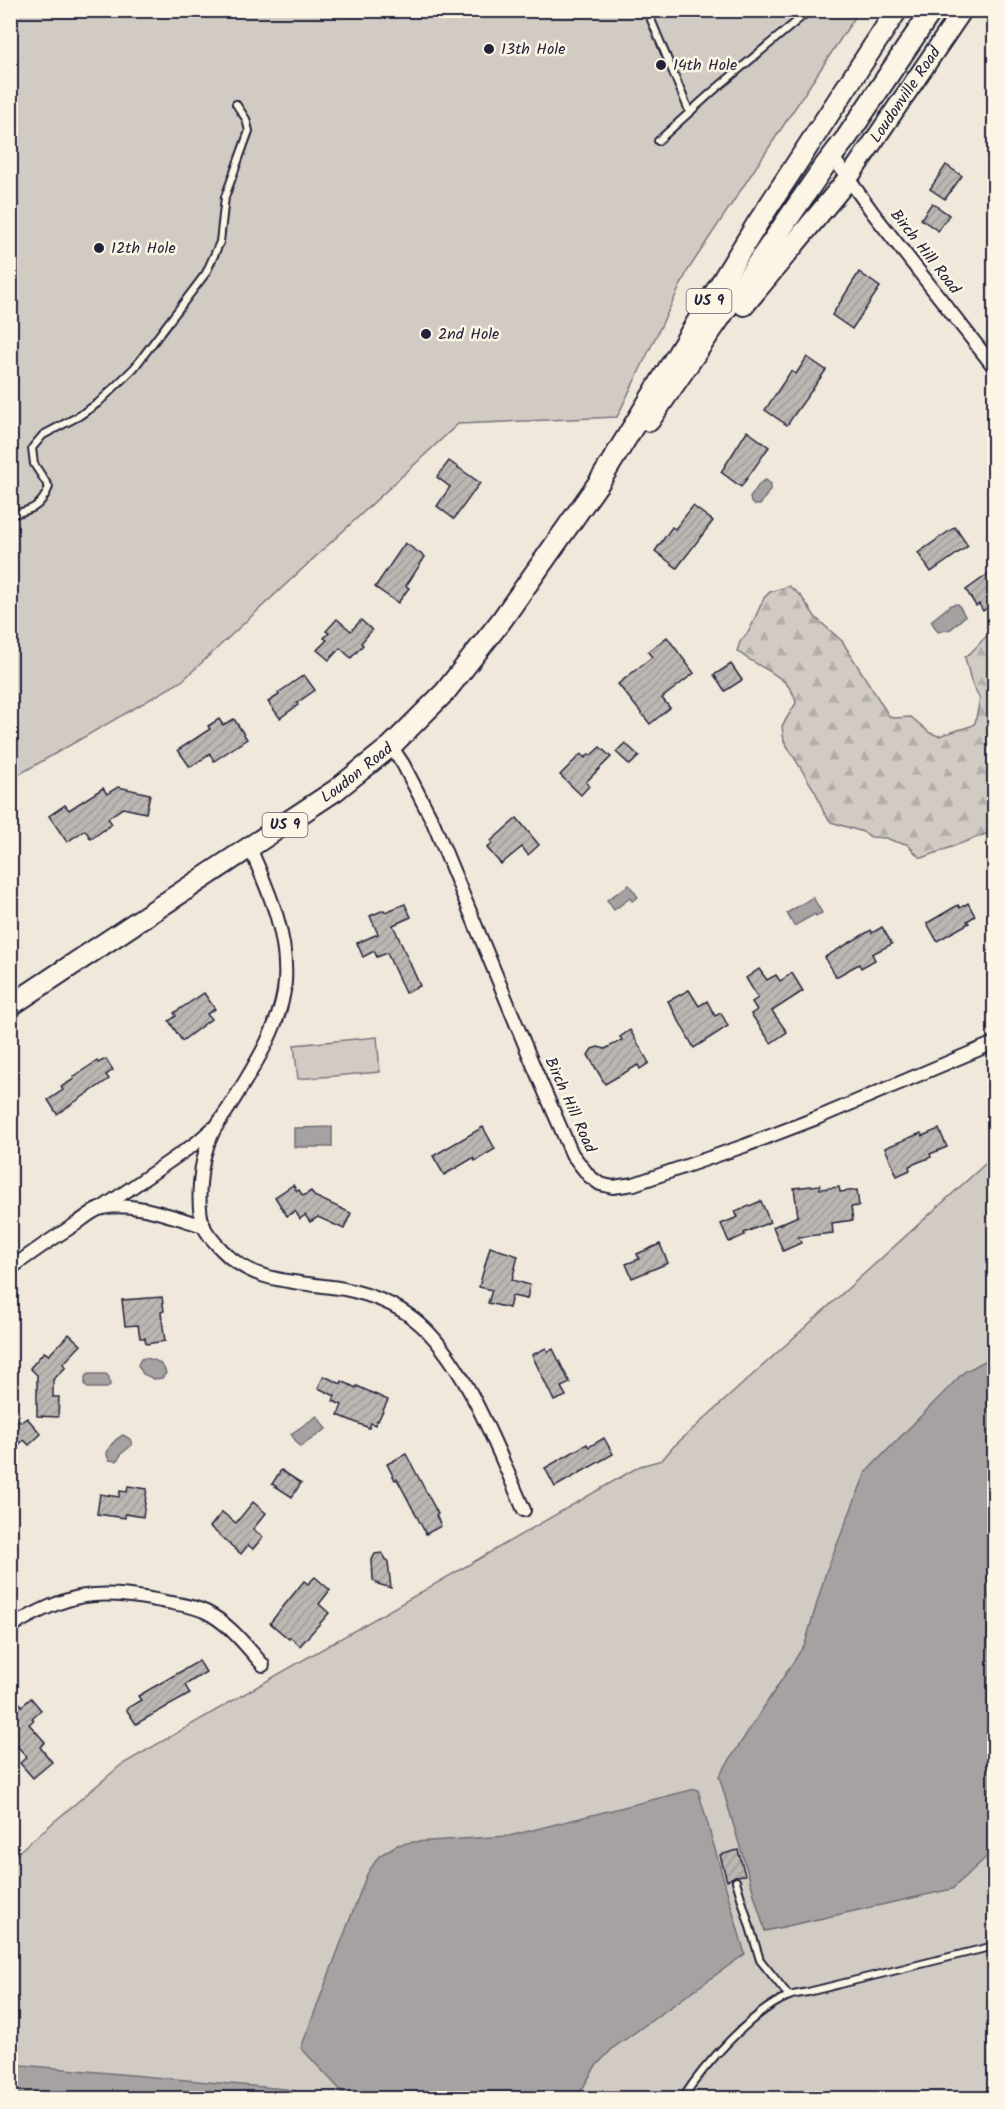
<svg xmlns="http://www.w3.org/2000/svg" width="1005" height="2109" font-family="Kalam,sans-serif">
<defs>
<pattern id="forest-firs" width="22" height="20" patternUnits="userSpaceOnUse" patternTransform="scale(1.5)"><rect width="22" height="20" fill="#d1cbc3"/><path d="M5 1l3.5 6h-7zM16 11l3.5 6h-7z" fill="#b3aea8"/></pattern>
<pattern id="building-hatch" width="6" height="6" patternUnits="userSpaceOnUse" patternTransform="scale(1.5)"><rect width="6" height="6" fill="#bcb7b3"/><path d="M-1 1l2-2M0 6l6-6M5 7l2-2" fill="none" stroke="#a19d9b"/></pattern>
</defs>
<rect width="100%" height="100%" fill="#efe8db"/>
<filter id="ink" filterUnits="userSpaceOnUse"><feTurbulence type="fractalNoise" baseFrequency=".0167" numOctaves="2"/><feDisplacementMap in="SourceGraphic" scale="12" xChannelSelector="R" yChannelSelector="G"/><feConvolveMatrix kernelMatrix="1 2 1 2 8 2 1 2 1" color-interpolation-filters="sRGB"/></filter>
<g filter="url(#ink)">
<g fill="#d1cbc3" stroke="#7a767f" stroke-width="1.5">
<path d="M11 11H859L688 270 617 417 458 424 182 681 11 779Z"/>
<path d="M377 1037 380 1072 298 1079 294 1045Z"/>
<path d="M994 1156V2098H11L10 1859 121 1765 640 1466 662 1460 673 1447Z"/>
</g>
<path fill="url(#forest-firs)" stroke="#7a767f" stroke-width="1.5" d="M789 586 801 596 816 618 842 641 889 716 893 718 911 717 930 733 939 736 971 726 975 723 980 699 971 681 965 657C977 649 982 638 994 630V831L925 857H919L907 844 896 842 886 838 871 837 863 832 831 822 824 813 816 793 784 741 782 726 796 703C792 675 755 667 737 651L740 642 749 631 764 598 770 592Z"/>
<g fill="#a6a2a2" stroke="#716f79" stroke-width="1.5">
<path d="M766 480 771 484 770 490 760 505H755L751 502 750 498 760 483Z"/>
<path d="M958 604 965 616 951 629 938 632 931 621 951 605Z"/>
<path d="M629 885 638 897 632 901 630 898 614 910 607 900Z"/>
<path d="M813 897 822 913 816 916 815 914 794 926 787 913Z"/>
<path d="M332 1127V1147H294V1128Z"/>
<path d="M994 1356V1850L952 1889 765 1931 719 1776 805 1644 826 1572 866 1472 964 1372Z"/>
<path d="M145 1358C155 1359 163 1363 166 1373L162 1378 154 1379 143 1374 138 1365 141 1359Z"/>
<path d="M88 1374H106L109 1377 110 1385 107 1388H88L85 1385V1377Z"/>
<path d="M317 1416 326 1429 300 1447 291 1434Z"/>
<path d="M123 1435 130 1439 132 1445 122 1453 117 1461 109 1460 107 1455C107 1447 117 1438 123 1435Z"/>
<path d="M695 1789 698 1790 745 1954 613 2048 595 2067 577 2098H348L301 2048 367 1874 379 1856 397 1845 413 1842 509 1836Z"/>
<path d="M10 2064 285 2089 296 2091 315 2098H11Z"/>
</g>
<g fill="url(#building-hatch)" stroke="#22223b" stroke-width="1.5">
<path d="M946 165 962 176 945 199 930 189Z"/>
<path d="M932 203 949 215 938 231 921 219Z"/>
<path d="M859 272 880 287 852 329 832 315Z"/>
<path d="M807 357 826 370 787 425 765 410 791 371 796 374Z"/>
<path d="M747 431 769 447 741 487 721 472Z"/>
<path d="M449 461 480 483 454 519 437 506 450 487 437 477Z"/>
<path d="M693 506 713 521 677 568 655 551 672 527 675 529Z"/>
<path d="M955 527 968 546 931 572 918 553Z"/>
<path d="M405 543 425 557 406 586 409 588 398 603 375 587Z"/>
<path d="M994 570V603L983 611 979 604 976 606 966 590Z"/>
<path d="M337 619 351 631 361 620 372 630 361 643 363 645 351 658 340 648 329 660 317 650 327 640 324 638 329 633 326 631Z"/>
<path d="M667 637 694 673 662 698 670 708 650 724 618 684 652 657 648 652Z"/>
<path d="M731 664 742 680 725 691 714 675Z"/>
<path d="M304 675 315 690 297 703 298 705 280 718 268 702 279 695 278 693Z"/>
<path d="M219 719 223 725 234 719 247 739 214 761 210 754 190 767 178 750 210 729 208 726Z"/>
<path d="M625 743 639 756 630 765 616 752Z"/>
<path d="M600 747 611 757 586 782 589 786 581 795 560 775 581 754 585 758 589 754 590 756Z"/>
<path d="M118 787 150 794 146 813 123 808 108 818 112 824 91 839 85 830 67 842 49 816 65 805 69 810 103 788 107 794Z"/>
<path d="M517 818 539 845 528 855 522 847 501 864 487 848 492 844 491 841Z"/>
<path d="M968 903 975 916 967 921 969 923 937 941 927 923 958 905 960 908Z"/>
<path d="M405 904 411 917 393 925 420 986 405 993 387 953 377 957 374 951 363 957 357 943 378 934 370 916 384 910 385 912Z"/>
<path d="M882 927 892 944 872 954 875 960 861 968 859 964 836 977 825 957 871 930 872 933Z"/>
<path d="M759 969 767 980 776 975 780 981 792 973 803 991 772 1011 787 1032 771 1043 751 1014 757 1010 752 1002 758 998 746 978Z"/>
<path d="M689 990 699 1006 707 1001 715 1016 721 1013 728 1026 694 1048 668 1001Z"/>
<path d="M204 993 215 1009 207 1014 211 1019 182 1041 169 1021 176 1016 174 1013Z"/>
<path d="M630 1030 649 1063 640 1069 638 1065 605 1084 588 1055 592 1049 598 1047 605 1049 622 1040 620 1037Z"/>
<path d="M106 1059 113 1070 106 1075 109 1079 57 1114 48 1100 63 1090 61 1087 74 1079 73 1077 97 1061 98 1063Z"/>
<path d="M483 1127 495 1149 475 1161 473 1158 444 1175 433 1156Z"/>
<path d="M939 1129 947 1147 930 1154 931 1157 909 1166 910 1170 897 1176 885 1148 921 1133 922 1136Z"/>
<path d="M293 1185 297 1191 299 1190 303 1196 311 1191 314 1196 351 1213 344 1229 318 1217 310 1222 305 1215 300 1219 295 1211 287 1216 275 1197Z"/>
<path d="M820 1185V1189L839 1187 840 1192 857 1190 859 1206 851 1207 853 1220 832 1223 833 1233 798 1237 801 1243 783 1251 773 1227 798 1216 794 1188Z"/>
<path d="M761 1201 770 1222 744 1233 745 1235 729 1242 721 1224 738 1217 735 1212Z"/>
<path d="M660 1244 668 1263 632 1278 626 1264 639 1259 637 1254Z"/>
<path d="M490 1247 518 1256 512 1280 530 1285 527 1299 512 1296 509 1308 488 1303 492 1290 479 1287Z"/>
<path d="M162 1297 164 1311 161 1312 165 1341 146 1344 145 1338H140L138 1325 125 1326 122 1300Z"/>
<path d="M69 1334 81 1345 63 1364 66 1367 53 1380V1397H59L58 1417 37 1416V1375L30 1368 44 1352 49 1355Z"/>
<path d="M546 1348 548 1352 553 1349 570 1383 561 1387 566 1396 554 1401 532 1355Z"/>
<path d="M324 1376 341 1384 342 1381 356 1388 357 1386 388 1400 378 1421 377 1420 375 1425 371 1423 369 1428 338 1415 342 1405 333 1401 335 1396 318 1388Z"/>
<path d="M10 1410 21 1422 27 1418 41 1434 29 1445 24 1440 10 1452Z"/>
<path d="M604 1438 613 1454 555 1487 545 1468 587 1444 589 1447Z"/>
<path d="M406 1454 438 1514 436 1515 441 1526 426 1534 397 1479 395 1480 387 1464Z"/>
<path d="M281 1470 301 1483 292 1497 272 1484Z"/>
<path d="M128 1486 147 1489 143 1517 125 1514V1518L97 1514 100 1494 119 1497 120 1491 127 1492Z"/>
<path d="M253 1502 266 1513 253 1529 263 1537 253 1549 248 1545 241 1554 210 1527 222 1512 236 1523Z"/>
<path d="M382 1553 388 1562 391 1588 378 1584 373 1580 372 1560 375 1554Z"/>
<path d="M315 1577 330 1590 319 1604 329 1613 300 1646 290 1637 289 1639 270 1623 304 1581 308 1584Z"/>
<path d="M199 1661 206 1672 185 1685 190 1694 136 1724 126 1709 141 1700 138 1696Z"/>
<path d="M31 1698 41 1710 32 1718 34 1720 29 1724 45 1742 40 1747 52 1762 33 1778 20 1763 27 1757 10 1738V1711L20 1703 22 1706Z"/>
<path d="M738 1850 745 1875 735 1876 727 1881 720 1855Z"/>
</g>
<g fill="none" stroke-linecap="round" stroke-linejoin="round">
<defs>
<g id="service">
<path d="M647 10 690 113"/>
<path d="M658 141 712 92 810 10"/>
<path d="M10 515C31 510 41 508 49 487L34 464 32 448 43 435 79 416 98 403 134 368 206 273 220 242 225 197 249 131 246 119 236 104"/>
<path d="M736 1881 760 1960 789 1996"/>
<path d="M683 2098C703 2066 753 2010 789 1996 795 1994 802 1993 808 1992L994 1946"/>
</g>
<g id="minor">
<path d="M832 156 873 213 994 367"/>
<path d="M391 746 403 764 433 822 534 1067 572 1154 589 1176 600 1184 613 1187 634 1184 744 1146 817 1118 994 1043"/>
<path d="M250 848C269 892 288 933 285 982 282 1026 250 1073 228 1109 223 1117 217 1124 213 1132 205 1148 201 1167 200 1184 199 1198 199 1212 203 1225 207 1234 215 1243 222 1250 255 1285 300 1281 344 1289 368 1294 394 1303 414 1319 464 1358 498 1451 524 1510"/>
<path d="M102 1208 196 1143 212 1129"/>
<path d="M10 1269C31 1253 53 1238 76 1224 83 1219 91 1212 99 1209 128 1199 176 1218 204 1226"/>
<path d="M10 1627C70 1593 93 1588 161 1601 175 1604 192 1605 206 1612 229 1623 246 1646 263 1665"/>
</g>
<g id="secondary">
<path id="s1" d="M848 179 963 10"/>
</g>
<g id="primary">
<path d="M744 305 848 179"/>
<path d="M649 421 823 168 847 137 932 10"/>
<path id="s2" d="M10 1006 336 790 391 746 445 692 501 621 600 481 757 224 897 10"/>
</g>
</defs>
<use href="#service" stroke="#22223b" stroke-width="10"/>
<use href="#minor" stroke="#22223b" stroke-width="16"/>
<use href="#secondary" stroke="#22223b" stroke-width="22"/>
<use href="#primary" stroke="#22223b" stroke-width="24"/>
<use href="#service" stroke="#fcf5e5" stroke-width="6"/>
<use href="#minor" stroke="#fcf5e5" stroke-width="12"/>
<use href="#secondary" stroke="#fcf5e5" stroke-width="18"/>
<use href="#primary" stroke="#fcf5e5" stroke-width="20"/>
</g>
</g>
<g fill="#22223b" stroke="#fcf5e5" stroke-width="2">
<circle cx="489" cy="49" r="6"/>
<circle cx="661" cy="65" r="6"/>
<circle cx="99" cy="248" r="6"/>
<circle cx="426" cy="334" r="6"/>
</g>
<g text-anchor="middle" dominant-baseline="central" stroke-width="5" stroke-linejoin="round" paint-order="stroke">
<g fill="#fcf5e5" stroke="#63616e" stroke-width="1.5">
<rect x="686.5" y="289" width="45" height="24" rx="4.5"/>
<rect x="262.5" y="813" width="45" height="24" rx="4.5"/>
</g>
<g font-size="15" font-weight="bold" fill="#22223b">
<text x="709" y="301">US 9</text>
<text x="285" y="825">US 9</text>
</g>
<g font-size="16" fill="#22223b" stroke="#fcf5e5" text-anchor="start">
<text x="501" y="49">13th Hole</text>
<text x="673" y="65">14th Hole</text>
<text x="111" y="248">12th Hole</text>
<text x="438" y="334">2nd Hole</text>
</g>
<g font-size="16" fill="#22223b" stroke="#fcf5e5">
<text stroke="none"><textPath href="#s1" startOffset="102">Loudonville Road</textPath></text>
<text transform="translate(925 252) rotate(52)">Birch Hill Road</text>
<text stroke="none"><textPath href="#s2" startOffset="418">Loudon Road</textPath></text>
<text transform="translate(570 1105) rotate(66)">Birch Hill Road</text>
</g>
</g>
<rect width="1005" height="2109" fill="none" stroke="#fcf5e5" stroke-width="36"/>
<rect x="18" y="18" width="969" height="2073" fill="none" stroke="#22223b" stroke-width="2" filter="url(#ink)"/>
</svg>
